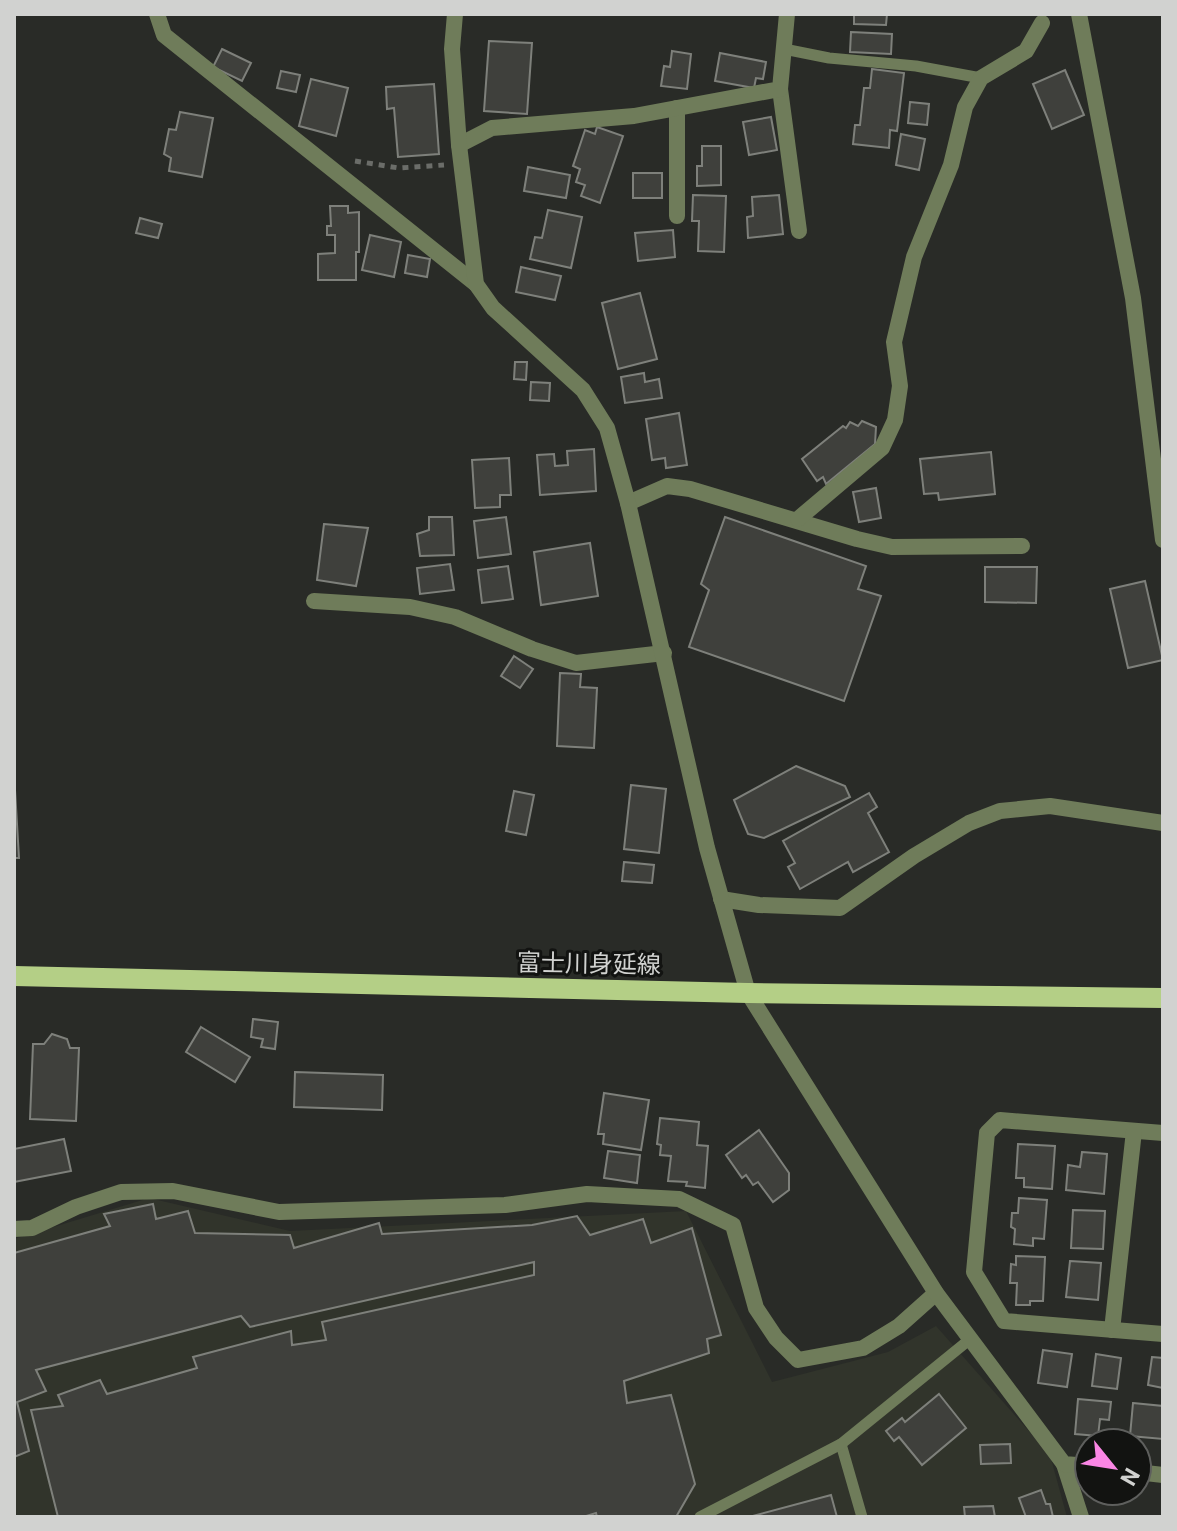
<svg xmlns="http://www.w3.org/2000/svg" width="1177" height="1531" font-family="Roboto,'Noto Sans JP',sans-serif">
<rect width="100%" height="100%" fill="#292b27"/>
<path fill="#31342b" d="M149 1198 290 1231 686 1211 772 1382 888 1352 936 1326 1050 1455 1067 1517H14V1239Z"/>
<g fill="#3f403c" stroke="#7e807b" stroke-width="2">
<path d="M854 14H887L886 25 854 24Z"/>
<path d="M851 32 892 34 891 54 850 52Z"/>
<path d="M489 41 532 43 527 114 484 111Z"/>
<path d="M222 49 251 63 242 81 213 67Z"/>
<path d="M672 51 691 54 687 89 661 86 664 66 670 67Z"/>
<path d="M720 53 766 62 763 79 756 78 754 88 715 81Z"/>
<path d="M872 69 904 73 897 131 890 130 889 148 853 144 855 125H860L864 88H870Z"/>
<path d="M1065 70 1084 115 1052 129 1033 84Z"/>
<path d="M281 71 300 75 296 92 277 88Z"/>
<path d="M311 79 348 88 336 136 299 126Z"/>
<path d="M434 84 439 154 398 157 394 108 387 109 386 87Z"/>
<path d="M910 102 929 104 927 125 908 123Z"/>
<path d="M180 112 213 118 202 177 169 171 171 158 164 154 169 129 176 130Z"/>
<path d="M771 117 777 150 749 155 743 122Z"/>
<path d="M597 127 623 136 600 203 581 196 585 185 576 182 580 169 573 166 585 130 595 134Z"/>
<path d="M901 134 925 139 919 170 896 165Z"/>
<path d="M702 146H721V185L697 186V166H702Z"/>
<path d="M528 167 570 175 566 198 524 191Z"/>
<rect x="633" y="173" width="29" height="25"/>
<path d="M693 195 726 196 724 252 698 251 699 221H692Z"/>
<path d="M779 195 783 234 748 238 747 217 753 216 752 197Z"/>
<path d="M330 206H348V213L359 212V252H356V280H318V254L335 253V235H327V226H331Z"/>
<path d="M548 210 582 217 571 268 530 259 535 237 542 238Z"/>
<path d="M140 218 162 224 158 238 136 233Z"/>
<path d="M673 230 675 257 638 261 635 233Z"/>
<path d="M370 235 401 242 394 277 362 270Z"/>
<path d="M408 255 430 259 427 277 405 273Z"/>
<path d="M521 267 561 276 555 300 516 292Z"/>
<path d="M640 293 657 359 618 369 602 303Z"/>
<path d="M515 362H527L526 380 514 379Z"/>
<path d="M644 373 645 382 659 379 662 398 625 403 621 377Z"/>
<path d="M531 382 550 383 549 401 530 400Z"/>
<path d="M679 413 687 465 666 468 665 458 652 460 646 419Z"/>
<path d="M862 421 876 427 875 444 826 484 823 477 817 481 802 459 843 426 846 428 850 422 858 426Z"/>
<path d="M594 449 596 491 540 495 537 455 554 454 555 466 568 465 567 451Z"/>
<path d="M991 452 995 494 939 500 938 493 924 494 920 459Z"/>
<path d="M509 458 511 495H500V507L475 508 472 460Z"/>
<path d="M876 488 881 518 859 522 853 492Z"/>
<path d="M429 517H452L454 555 420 556 417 534 429 530Z"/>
<path d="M506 517 511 554 478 558 474 521Z"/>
<path d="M725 517 866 566 858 589 881 596 844 701 689 647 709 590 701 584Z"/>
<path d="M324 524 368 528 356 586 317 580Z"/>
<path d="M590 543 598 596 541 605 534 552Z"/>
<path d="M450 564 454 590 420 594 417 568Z"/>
<path d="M508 566 513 599 482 603 478 570Z"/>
<path d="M985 567H1037L1036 603 985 602Z"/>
<path d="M1145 581 1163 660 1128 668 1110 589Z"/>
<path d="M514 656 533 669 520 688 501 676Z"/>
<path d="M560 673 581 674 580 687 597 688 594 748 557 746Z"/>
<path d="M796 766 845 786 850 797 764 838 748 834 734 800Z"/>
<path d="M14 773 19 858H14Z"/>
<path d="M631 785 666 789 659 853 624 849Z"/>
<path d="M514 791 534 795 526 835 506 831Z"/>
<path d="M869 793 877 807 868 813 889 852 853 872 848 862 800 889 788 867 795 863 783 841Z"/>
<path d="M624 862 654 865 652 883 622 881Z"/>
<path d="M253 1019 278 1022 275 1049 261 1047 263 1039 251 1037Z"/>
<path d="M201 1027 250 1057 235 1082 186 1052Z"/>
<path d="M52 1034 67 1039 70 1048H79L76 1121 30 1119 33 1044H44Z"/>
<path d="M295 1072 383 1075 382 1110 294 1107Z"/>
<path d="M604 1093 649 1100 641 1150 603 1144 604 1134H598Z"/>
<path d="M660 1118 699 1122 697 1145 708 1146 705 1188 686 1186 687 1182 668 1181 671 1156 660 1155 661 1145 657 1144Z"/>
<path d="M759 1130 789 1173V1190L773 1202 758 1182 753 1185 746 1175 742 1178 726 1155Z"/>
<path d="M64 1139 71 1171 14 1182V1149Z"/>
<path d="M1018 1144 1055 1146 1052 1189 1024 1187V1178H1016Z"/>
<path d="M608 1151 640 1155 637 1183 604 1178Z"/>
<path d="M1082 1152 1107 1154 1104 1194 1066 1190 1068 1165 1080 1167Z"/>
<path d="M1019 1198 1047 1200 1044 1239 1033 1238V1246L1014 1244 1015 1229 1011 1227 1012 1213H1018Z"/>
<path d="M153 1204 156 1219 188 1211 195 1233 290 1235 294 1248 379 1223 382 1234 532 1225 577 1216 590 1235 643 1219 651 1243 692 1228 721 1335 707 1339 709 1353 624 1381 627 1403 671 1395 695 1484 676 1517H597L596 1513 583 1517H58L31 1410 63 1406 58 1395 100 1380 107 1394 197 1368 193 1357 291 1331 292 1345 326 1340 322 1322 534 1275V1262L250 1327 241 1316 36 1370 46 1391 17 1402 29 1451 14 1457V1253L110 1226 104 1214Z"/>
<path d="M1073 1210 1105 1211 1103 1249 1071 1248Z"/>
<path d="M1016 1256 1045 1257 1043 1301H1030V1305H1016L1017 1283H1010L1011 1264 1016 1265Z"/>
<path d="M1070 1261 1101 1263 1098 1300 1066 1297Z"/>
<path d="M1043 1350 1072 1354 1067 1387 1038 1383Z"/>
<path d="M1096 1354 1121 1358 1117 1389 1092 1386Z"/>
<path d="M1152 1357 1163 1358V1388L1148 1385Z"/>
<path d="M939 1394 966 1428 922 1465 899 1437 894 1441 886 1431 902 1418 905 1422Z"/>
<path d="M1078 1399 1111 1402 1109 1420 1100 1419 1098 1436 1075 1434Z"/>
<path d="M1133 1403 1163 1406V1439L1130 1436Z"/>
<path d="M1010 1444 1011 1463 981 1464 980 1445Z"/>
<path d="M1041 1490 1046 1504H1050L1053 1517H1026L1019 1498Z"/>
<path d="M831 1495 837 1517H749Z"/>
<path d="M993 1506 995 1517H965L964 1507Z"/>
</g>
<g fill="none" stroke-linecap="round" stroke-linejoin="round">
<path stroke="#6b6d69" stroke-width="5" stroke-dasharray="6 6" stroke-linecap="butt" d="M355 161 399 168 444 165"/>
<g stroke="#6f7c5a" stroke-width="11">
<path d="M784 49 829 58 916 66 981 78"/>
<path d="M841 1444 862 1517"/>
<path d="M700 1517 841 1444 969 1340"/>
</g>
<g stroke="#6f7c5a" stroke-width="16">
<path d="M157 14 164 35 476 284"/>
<path d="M1079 14 1133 298 1163 540"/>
<path d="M780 89 799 231"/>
<path d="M677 108V216"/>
<path d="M459 145 492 128 634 116 780 89 787 14"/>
<path d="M628 503 667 486 690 489 857 539 892 547 1022 546"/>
<path d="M798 519 882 448 895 420 900 386 894 342 914 257 951 165 965 107 981 78 1026 51 1042 23"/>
<path d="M314 601 410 607 455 617 532 649 576 663 664 653"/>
<path d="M721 899 759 905 840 908 914 856 969 823 1000 811 1050 806 1163 823"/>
<path d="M1163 1133 1000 1120 987 1133 974 1272 1004 1321 1163 1334"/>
<path d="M14 1229 32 1228 76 1207 121 1192 173 1191 279 1212 505 1205 587 1194 679 1199 733 1225 756 1308 776 1338 798 1360 863 1348 899 1326 936 1293"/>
<path d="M1112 1330 1134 1131"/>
<path d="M1064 1464 1081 1517"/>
</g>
<g stroke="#6f7c5a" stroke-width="16">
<path d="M455 14 452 49 459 145 476 284 493 308 583 390 607 428 628 503 707 848 748 993 936 1293 1064 1464 1089 1466"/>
<path d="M1137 1472 1163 1475"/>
</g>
<path stroke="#b4cf86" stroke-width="20" d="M14 976 748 993 1163 998"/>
</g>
<g text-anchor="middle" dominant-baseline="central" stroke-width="6" stroke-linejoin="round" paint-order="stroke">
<g font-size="24" fill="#d1d2d0" stroke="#121311">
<text transform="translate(589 964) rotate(1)">富士川身延線</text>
</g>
</g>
<rect width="1177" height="1531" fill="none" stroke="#d1d2d0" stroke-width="32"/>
<g transform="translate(1113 1467) rotate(120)"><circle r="38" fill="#121311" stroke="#5e5f5d" stroke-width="2"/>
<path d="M0-6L14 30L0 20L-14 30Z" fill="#fb86e5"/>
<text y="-12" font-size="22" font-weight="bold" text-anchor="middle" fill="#d1d2d0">N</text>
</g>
</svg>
